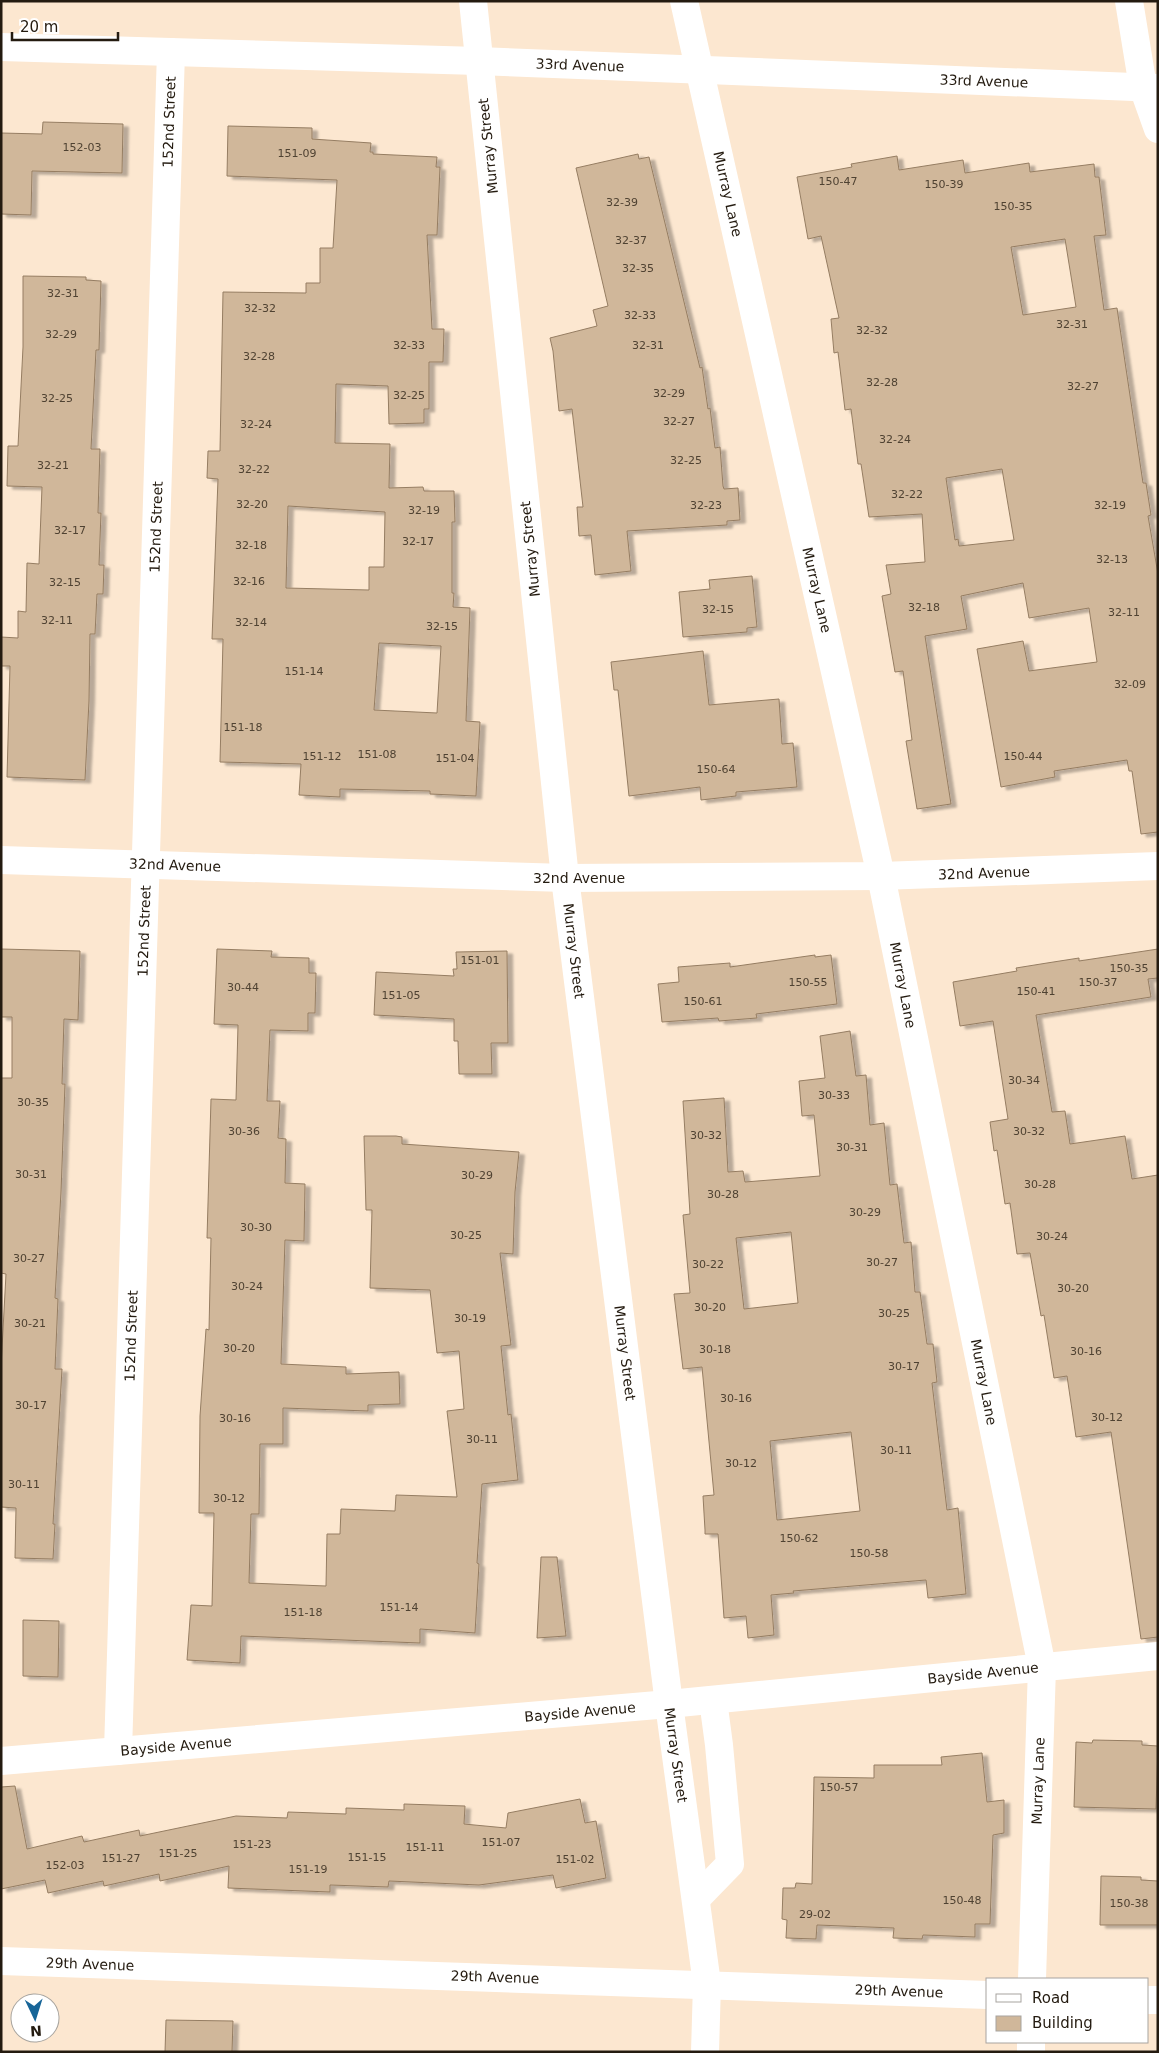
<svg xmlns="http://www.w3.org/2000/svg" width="1159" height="2053" font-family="'DejaVu Sans',sans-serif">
<defs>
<filter id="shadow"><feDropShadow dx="5.5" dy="3" stdDeviation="1" flood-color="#0004"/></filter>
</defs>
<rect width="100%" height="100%" fill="#fce7d0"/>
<g fill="#d0b79a" stroke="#957d62" fill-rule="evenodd" filter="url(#shadow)">
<path d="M43 122 123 124 122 173 32 171 31 215 1 214V133L42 134Z"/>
<path d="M228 126 312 128V139L371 143 370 152H373V154L437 157 436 167H440L437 235H427L432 329H444L443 362H429V409H424V423L389 424 388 386 336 384 335 443 390 444 389 488 423 487 424 491H454L455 522H452V593H454L453 607 470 608 466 721 480 722 476 796 430 794V791L340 789V797L299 795 301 764 220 762 223 639H212L218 479 207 478 208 451H220L223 292 306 293V283H320V248H333L337 180 227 176ZM288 506 385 512 384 567H369V590L286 588ZM379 643 441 646 437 713 374 710Z"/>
<path d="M638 154 639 159 649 157 700 368 702 367 708 409 710 408 715 448 720 447 723 486 724 489 738 488 740 520 727 521V525L627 531 631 571 595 575 591 535 579 536 577 507H583L572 409 559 411 553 351 550 338 597 326 593 310 608 306 576 168Z"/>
<path d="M897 156 899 170 963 160 965 173 1029 163 1030 172 1094 164 1095 177H1099L1106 235 1094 236 1104 310 1117 308 1143 483H1146L1151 515 1148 516 1158 574V832L1141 834 1132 771H1129L1127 760 1054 771 1055 777 1001 787 977 649 1023 641 1029 671 1097 662 1089 608 1029 618 1023 583 961 596 967 629 925 636 951 804 917 809 906 741 912 740 903 671 895 672 882 596 891 594 886 565 925 562 922 514 869 517 861 464H858L851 409 845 410 838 352 834 353 831 319 839 318 821 236 808 239 797 177 852 167 851 164ZM1065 239 1076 307 1023 315 1011 247ZM1002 469 1014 540 959 546 958 539 955 540 946 478Z"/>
<path d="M23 276 86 277V280L101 281 99 350H96L91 449H100L98 513H101L99 565H104L103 594H97L95 634H90L89 701 85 780 7 777 10 666H1V637L18 638V611L26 612 27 563 39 564 42 487 7 486 8 446H18L23 347Z"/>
<path d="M752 576 757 627 747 628V632L683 637 679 592 710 589 709 580Z"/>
<path d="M703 651 709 705 779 699 782 744 793 743 797 787 736 792V796L701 800 700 787 629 796 618 690H614L611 662Z"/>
<path d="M1 949 80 951 78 1020 64 1019 62 1084H65L61 1192 55 1298 58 1299 55 1369H62L53 1524H55L53 1559 15 1558 16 1508 1 1507V1367L6 1274 1 1273V1078H12V1017H1Z"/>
<path d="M217 949 272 951 271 957 309 958V973H316L315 1013H308V1031L270 1030 267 1101H280L278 1138 286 1139 285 1183 305 1184 304 1241 285 1240 281 1364 346 1367V1374L399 1372 400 1404 368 1405V1411L283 1408V1444H260L259 1514H251L249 1583 326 1586 327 1534H340L341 1509 395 1511 396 1495 457 1497 447 1411 464 1409 459 1351 437 1353 430 1290 370 1288 372 1210H366L364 1136H396L402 1137V1144L519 1152 515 1192 513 1254 500 1253 511 1345 501 1346 508 1415 511 1414 518 1480 482 1484 477 1563 479 1564 475 1633 420 1629V1643L241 1636 240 1663 187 1660 191 1605 212 1606 214 1513H199L200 1416 206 1329 209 1330 211 1238H207L211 1099 236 1100 238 1025 214 1024Z"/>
<path d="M1158 949V978L1148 979 1151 997 1036 1015 1052 1112 1065 1111 1070 1144 1125 1136 1132 1179 1158 1175V1637L1141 1639 1111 1432 1076 1437 1067 1376 1054 1378 1044 1315 1041 1316 1030 1253 1017 1254 1010 1203 1005 1204 997 1150 994 1151 990 1122 1008 1119 993 1021 960 1026 953 982 1017 971 1016 968 1047 963 1079 958V961Z"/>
<path d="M507 951 508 1043H491L492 1074H459L458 1041H454V1019L374 1015 376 972 454 976 453 969H457L456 952Z"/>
<path d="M815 955V957L831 955 837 1004 756 1014 757 1018 719 1021 718 1018 662 1022 658 984 679 982 678 967 730 963V967Z"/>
<path d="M850 1031 856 1076 866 1075 870 1125 884 1123 890 1185 897 1184 904 1243 911 1242 915 1292H920L927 1344H933L937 1382 932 1383 947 1510 958 1508 966 1594 928 1598 926 1580 793 1591 794 1593 771 1595 774 1635 748 1638 746 1616 724 1618 718 1534H705V1530L703 1496 714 1495 702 1367 683 1369 678 1328 674 1294 690 1293 683 1215 690 1214 683 1101 724 1098 728 1172 743 1171 745 1182 820 1176 814 1115 802 1116 799 1081 825 1078 820 1036ZM791 1232 798 1303 744 1309 736 1238ZM851 1432 860 1511 777 1520 770 1441Z"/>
<path d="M541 1557H557L566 1636 537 1638Z"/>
<path d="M23 1620 59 1621 58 1677 23 1676Z"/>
<path d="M1093 1740 1142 1741V1745L1158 1746 1156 1809 1074 1807 1076 1742 1092 1743Z"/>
<path d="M982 1753 987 1802 1004 1800V1833L993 1835 990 1924H975V1937L923 1935 922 1939 893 1938 894 1928 817 1925 816 1939 786 1938 787 1920 782 1919 783 1888H795L796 1883 812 1884 814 1777 874 1778V1765H942L941 1757Z"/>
<path d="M15 1786 27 1849 82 1836 84 1842 139 1830 140 1836 236 1816 287 1818 288 1812 346 1814V1808L404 1810V1804L465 1806 464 1824 506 1828 508 1813 580 1799 585 1823 596 1821 606 1878 556 1888 553 1875 479 1885 389 1881 388 1887 330 1885V1892L228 1888 229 1866 160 1881 159 1874 104 1886 103 1881 48 1893 45 1880 1 1889V1787Z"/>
<path d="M1101 1876 1141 1877V1880L1158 1881V1925H1100Z"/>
<path d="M166 2020 233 2021 232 2052H165Z"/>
</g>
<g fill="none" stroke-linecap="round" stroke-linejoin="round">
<g stroke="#fff" stroke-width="28">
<path d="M473 1 565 878 669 1704 707 1984 705 2052"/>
<path d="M684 1 881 876 1042 1667 1032 1979"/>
<path d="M1129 1 1143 87 1158 129"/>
<path d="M1 47 478 61 1158 88"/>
<path d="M118 1751 171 52"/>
<path d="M696 1899 730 1864 719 1745 713 1700"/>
<path d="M1 1961 988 1995"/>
<path d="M1148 2000H1158"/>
<path d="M1031 2052V2042"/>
</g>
<g stroke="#fff" stroke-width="28">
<path d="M1 860 565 878 881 876 1158 866"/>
<path d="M1 1761 669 1704 1158 1656"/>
</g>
</g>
<g text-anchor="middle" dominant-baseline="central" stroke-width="4.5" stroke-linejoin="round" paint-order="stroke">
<g font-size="11" fill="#4f4232">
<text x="82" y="147">152-03</text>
<text x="297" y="153">151-09</text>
<text x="838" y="181">150-47</text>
<text x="944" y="184">150-39</text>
<text x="622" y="202">32-39</text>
<text x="1013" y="206">150-35</text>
<text x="631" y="240">32-37</text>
<text x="638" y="268">32-35</text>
<text x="63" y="293">32-31</text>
<text x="260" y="308">32-32</text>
<text x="640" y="315">32-33</text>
<text x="1072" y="324">32-31</text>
<text x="872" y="330">32-32</text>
<text x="61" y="334">32-29</text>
<text x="409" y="345">32-33</text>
<text x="648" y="345">32-31</text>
<text x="259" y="356">32-28</text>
<text x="882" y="382">32-28</text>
<text x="1083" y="386">32-27</text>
<text x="669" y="393">32-29</text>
<text x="409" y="395">32-25</text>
<text x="57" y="398">32-25</text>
<text x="679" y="421">32-27</text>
<text x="256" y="424">32-24</text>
<text x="895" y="439">32-24</text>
<text x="686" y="460">32-25</text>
<text x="53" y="465">32-21</text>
<text x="254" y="469">32-22</text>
<text x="907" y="494">32-22</text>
<text x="252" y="504">32-20</text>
<text x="706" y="505">32-23</text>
<text x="1110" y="505">32-19</text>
<text x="424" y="510">32-19</text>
<text x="70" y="530">32-17</text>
<text x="418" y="541">32-17</text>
<text x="251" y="545">32-18</text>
<text x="1112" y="559">32-13</text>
<text x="249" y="581">32-16</text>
<text x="65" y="582">32-15</text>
<text x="924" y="607">32-18</text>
<text x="718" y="609">32-15</text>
<text x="1124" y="612">32-11</text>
<text x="57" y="620">32-11</text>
<text x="251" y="622">32-14</text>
<text x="442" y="626">32-15</text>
<text x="304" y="671">151-14</text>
<text x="1130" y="684">32-09</text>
<text x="243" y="727">151-18</text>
<text x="377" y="754">151-08</text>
<text x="322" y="756">151-12</text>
<text x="1023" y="756">150-44</text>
<text x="455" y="758">151-04</text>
<text x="716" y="769">150-64</text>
<text x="480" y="960">151-01</text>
<text x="1129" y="968">150-35</text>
<text x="808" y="982">150-55</text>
<text x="1098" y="982">150-37</text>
<text x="243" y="987">30-44</text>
<text x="1036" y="991">150-41</text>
<text x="401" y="995">151-05</text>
<text x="703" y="1001">150-61</text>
<text x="1024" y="1080">30-34</text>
<text x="834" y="1095">30-33</text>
<text x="33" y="1102">30-35</text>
<text x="244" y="1131">30-36</text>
<text x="1029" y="1131">30-32</text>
<text x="706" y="1135">30-32</text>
<text x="852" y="1147">30-31</text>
<text x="31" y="1174">30-31</text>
<text x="477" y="1175">30-29</text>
<text x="1040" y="1184">30-28</text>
<text x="723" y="1194">30-28</text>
<text x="865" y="1212">30-29</text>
<text x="256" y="1227">30-30</text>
<text x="466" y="1235">30-25</text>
<text x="1052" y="1236">30-24</text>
<text x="29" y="1258">30-27</text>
<text x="882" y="1262">30-27</text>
<text x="708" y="1264">30-22</text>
<text x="247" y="1286">30-24</text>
<text x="1073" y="1288">30-20</text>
<text x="710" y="1307">30-20</text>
<text x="894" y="1313">30-25</text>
<text x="470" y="1318">30-19</text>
<text x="30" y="1323">30-21</text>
<text x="239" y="1348">30-20</text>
<text x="715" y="1349">30-18</text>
<text x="1086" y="1351">30-16</text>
<text x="904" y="1366">30-17</text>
<text x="736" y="1398">30-16</text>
<text x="31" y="1405">30-17</text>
<text x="1107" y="1417">30-12</text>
<text x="235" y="1418">30-16</text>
<text x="482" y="1439">30-11</text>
<text x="896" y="1450">30-11</text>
<text x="741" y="1463">30-12</text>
<text x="24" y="1484">30-11</text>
<text x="229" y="1498">30-12</text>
<text x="799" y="1538">150-62</text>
<text x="869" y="1553">150-58</text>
<text x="399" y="1607">151-14</text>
<text x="303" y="1612">151-18</text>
<text x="839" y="1787">150-57</text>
<text x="501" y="1842">151-07</text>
<text x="252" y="1844">151-23</text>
<text x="425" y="1847">151-11</text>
<text x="178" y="1853">151-25</text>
<text x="367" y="1857">151-15</text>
<text x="121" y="1858">151-27</text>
<text x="575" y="1859">151-02</text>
<text x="65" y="1865">152-03</text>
<text x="308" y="1869">151-19</text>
<text x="962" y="1900">150-48</text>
<text x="1129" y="1903">150-38</text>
<text x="815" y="1914">29-02</text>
</g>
<g font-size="14" fill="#241b10" stroke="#fff">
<text transform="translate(580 65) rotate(2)">33rd Avenue</text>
<text transform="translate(984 81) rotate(2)">33rd Avenue</text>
<text transform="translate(169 122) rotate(-88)">152nd Street</text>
<text transform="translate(488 146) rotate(-96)">Murray Street</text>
<text transform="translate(728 194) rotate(77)">Murray Lane</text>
<text transform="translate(156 527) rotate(-88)">152nd Street</text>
<text transform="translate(530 549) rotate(-96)">Murray Street</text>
<text transform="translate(817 590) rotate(77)">Murray Lane</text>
<text transform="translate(175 865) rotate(2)">32nd Avenue</text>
<text transform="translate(984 873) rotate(-2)">32nd Avenue</text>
<text x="579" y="878">32nd Avenue</text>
<text transform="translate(144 931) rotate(-88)">152nd Street</text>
<text transform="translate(574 951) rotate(83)">Murray Street</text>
<text transform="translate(903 985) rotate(79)">Murray Lane</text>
<text transform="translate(131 1336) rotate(-88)">152nd Street</text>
<text transform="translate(625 1353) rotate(83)">Murray Street</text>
<text transform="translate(984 1382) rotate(79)">Murray Lane</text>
<text transform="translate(983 1673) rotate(-6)">Bayside Avenue</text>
<text transform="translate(580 1712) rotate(-5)">Bayside Avenue</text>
<text transform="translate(176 1746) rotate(-5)">Bayside Avenue</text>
<text transform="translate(676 1755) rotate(82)">Murray Street</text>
<text transform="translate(1038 1781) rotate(-88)">Murray Lane</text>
<text transform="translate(90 1964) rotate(2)">29th Avenue</text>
<text transform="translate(495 1977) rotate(2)">29th Avenue</text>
<text transform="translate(899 1991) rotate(2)">29th Avenue</text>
</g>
</g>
<rect width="1159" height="2053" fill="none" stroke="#241b10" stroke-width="5"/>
<rect x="986" y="1978" width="162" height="65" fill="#ffffff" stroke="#a7a49f"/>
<rect x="996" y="1994" width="25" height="8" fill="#ffffff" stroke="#a7a49f"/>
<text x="1032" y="2003" font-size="15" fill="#241b10">Road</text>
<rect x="996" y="2016" width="25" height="15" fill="#d0b79a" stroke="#a7a49f"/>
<text x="1032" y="2028" font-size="15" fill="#241b10">Building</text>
<g transform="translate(35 2018) rotate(176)"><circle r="24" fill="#ffffff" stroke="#a7a49f"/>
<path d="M0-4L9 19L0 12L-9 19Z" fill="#176598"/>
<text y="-8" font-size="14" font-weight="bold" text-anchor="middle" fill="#241b10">N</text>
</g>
<path d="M12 32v8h106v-8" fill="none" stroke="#241b10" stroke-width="2.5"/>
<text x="20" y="32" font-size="15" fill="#241b10" stroke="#ffffff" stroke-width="4" paint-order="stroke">20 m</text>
</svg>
